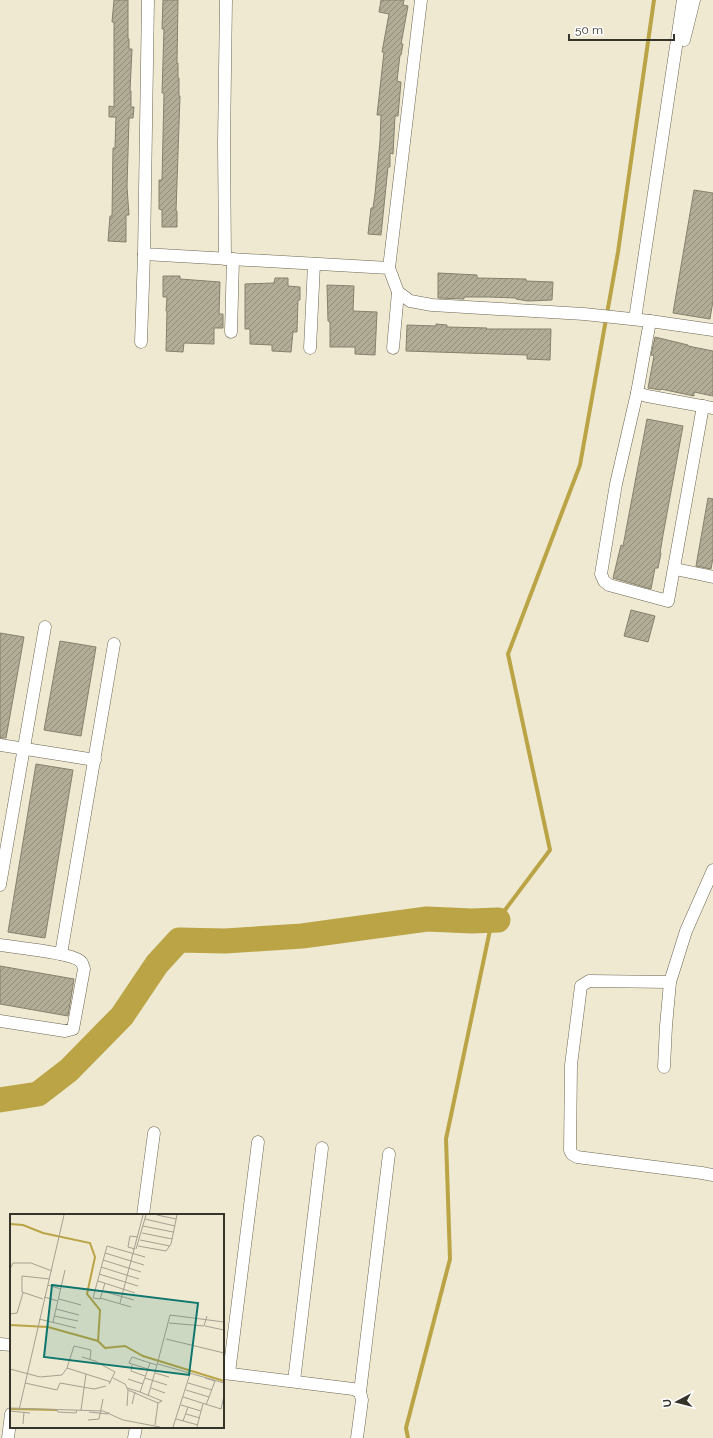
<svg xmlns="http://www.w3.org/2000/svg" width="713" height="1438" font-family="Raleway,sans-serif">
<defs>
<pattern id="building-hatch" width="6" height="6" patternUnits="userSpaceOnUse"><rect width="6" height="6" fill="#b2ad96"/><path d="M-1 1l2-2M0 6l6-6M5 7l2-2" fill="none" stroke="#928d7b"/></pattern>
</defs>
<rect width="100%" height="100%" fill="#efe9d2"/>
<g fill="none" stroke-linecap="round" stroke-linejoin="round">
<path stroke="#baa445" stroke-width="4" d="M408 1438 406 1428 450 1259 446 1139 490 930 550 850 508 654 580 465 618 252 654 0"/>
<path stroke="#baa445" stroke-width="25" d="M0 1100 38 1094 69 1070 122 1016 157 964 179 940 225 941 302 936 427 919 472 921 498 920"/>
</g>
<g fill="url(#building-hatch)" stroke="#86816c">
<path d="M114 0H128V39H129V49H132L130 91H131V107H134L133 118H129L127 187 129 215H126V242L108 241 110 216H112L113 148H115L116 117H109V106L114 107V22H112Z"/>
<path d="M163 0H178L177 63H178V78H179V96H180L176 211H177V227H162V210L159 209V180H162L164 93H162L164 29H162Z"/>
<path d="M381 0H404L403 5 408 6 401 44H403L401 55H400L397 81 401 82 398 116H395L393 154 390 153V167H388L381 235 368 234 371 208H373L375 194 380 141 381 115H377L384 52H382L389 14 379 12Z"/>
<path d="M694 190 713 193V301L710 319 673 313Z"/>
<path d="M438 273 477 275V278L526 279V281L553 282 552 300 528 301 516 299V298L489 297H464V299L438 298Z"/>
<path d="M163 276H180V279L220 282 219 314H223V328H214V344L184 343 183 352 166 351 167 311H166L167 297H163Z"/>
<path d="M275 278H288V286L300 287V300H298L297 332H293L291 352 272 351V345L250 344V329H245V284L274 283Z"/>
<path d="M327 285 354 286 353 311 377 312 375 355 355 354V347H330V322L328 321Z"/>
<path d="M436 324 447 325V327L487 328 486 329H551L550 360 527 359V355L406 351 407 325 436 326Z"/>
<path d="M655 337 688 345V346L713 351V396L694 392V396L661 389V390L648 388 654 356 651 355Z"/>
<path d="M647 419 683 426 663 535 660 553H661L658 568H655L651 589 613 578 621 545 623 546Z"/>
<path d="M708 498 713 499V558L711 569 696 566Z"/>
<path d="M631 610 655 616 648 642 624 636Z"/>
<path d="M0 633 24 637 6 738H0Z"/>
<path d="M60 641 96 647 81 736 44 730Z"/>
<path d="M36 764 73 770 45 938 8 932Z"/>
<path d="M0 966 74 979 68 1016 0 1004Z"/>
</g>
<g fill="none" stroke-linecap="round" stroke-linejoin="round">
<defs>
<g id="street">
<path d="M148 0 144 254 389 268 398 292 410 301 432 305 584 314 650 321 637 393 647 396 713 408"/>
<path d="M684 40 694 0"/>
<path d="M225 259 224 143 226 0"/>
<path d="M389 268 421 0"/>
<path d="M635 319 683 0"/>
<path d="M650 321 713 330"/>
<path d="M231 332 233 259"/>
<path d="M141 342 144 254"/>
<path d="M310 348 314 264"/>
<path d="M393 348 398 292"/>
<path d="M637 393 616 484 601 574 604 581 609 585 668 601 703 406"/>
<path d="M675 569 713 577"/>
<path d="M0 745 95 760"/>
<path d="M0 885 45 627"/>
<path d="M0 945C14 947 72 953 80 961 83 963 83 966 84 969L73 1029 65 1031 0 1021"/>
<path d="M61 954 114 644"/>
<path d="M670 982 589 981 581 986 571 1065 570 1150 572 1154 577 1157 702 1173 713 1175"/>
<path d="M664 1067 666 1026 670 982 686 931 713 870"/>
<path d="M143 1215 154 1133"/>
<path d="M0 1344 11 1345"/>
<path d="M223 1373 353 1389 360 1392"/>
<path d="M229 1373 258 1142"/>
<path d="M294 1381 322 1148"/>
<path d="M8 1438 11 1414"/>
<path d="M134 1438 136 1427"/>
<path d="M357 1438 362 1400 360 1392 389 1154"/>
</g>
</defs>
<use href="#street" stroke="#6b6652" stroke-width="13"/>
<use href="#street" stroke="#fff" stroke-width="12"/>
</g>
<g transform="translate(10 1214)">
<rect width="214" height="214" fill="#efe9d2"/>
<path fill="none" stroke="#baa445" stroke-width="2" d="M0 10 13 11 33 19 80 29 85 43 77 80 90 96 88 128M0 111 38 113 88 127 95 134 115 132 133 142 214 167M0 195 47 196"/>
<path fill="none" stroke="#a5a08f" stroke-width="1" d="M147 1 166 5M135 5 165 12M133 12 163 18M132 19 162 25M130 26 160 32M128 32 156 37 161 30 167 1M125 35 118 33 120 22 128 23M126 35 136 1M95 39 134 51M93 46 131 58M91 53 129 65M0 55 3 49H21L42 57M89 60 128 72M88 67 125 79M95 69 90 85 83 84 97 32 135 43M38 71 51 75M92 77 124 86M34 83 48 87M90 84 121 93M33 85 12 78V62L40 65M49 85 71 91M110 89 133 1M46 95 69 101M0 100 7 99 13 79M44 102 68 107M29 105 66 114M43 108 55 56M159 109 194 112 197 102M195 112 214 116M156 125 214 139M72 143 85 147 105 158 99 170M148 150 214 169M122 151 121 157 135 162M57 154 101 168M0 155 30 163 52 161 57 154 64 132 81 136 80 145M138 155 119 149 122 143 140 149M145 159 159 163M103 164 115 170 118 176 148 189M135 164 157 171M195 164 205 167 196 191M118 165 133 170M15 169 47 176 50 169 84 175 96 172M178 169 202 176M117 174 130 178M141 174 155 179M176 176 199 183M138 182 147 151M173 183 211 195 214 182M152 187 130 178 140 149 147 151 160 101 214 108M122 190 125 178M171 191 191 197 193 190M117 192 118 176M0 194 93 197 113 206 150 213M9 196 54 1M47 196 48 198 66 199 67 196M71 196 76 160M0 197 20 199M79 198 98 200 99 198M176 200 190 204M166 205 188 211M78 206 89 205 93 185M173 207 178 193M13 210 14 198M145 211 148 189 152 187M163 213 180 160M187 213 191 197"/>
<path fill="#0f766e" fill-opacity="0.15" stroke="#0f766e" stroke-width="2" d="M42 71 188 89 179 161 34 143Z"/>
<rect width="214" height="214" fill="none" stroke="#35332a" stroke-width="2"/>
</g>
<g transform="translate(677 1402) rotate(263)" stroke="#ffffff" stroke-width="3" paint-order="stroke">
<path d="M0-3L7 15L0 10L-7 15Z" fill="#35332a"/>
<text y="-6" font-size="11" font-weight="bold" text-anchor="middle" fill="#35332a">U</text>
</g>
<path d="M569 34v6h105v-6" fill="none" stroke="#35332a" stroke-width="2"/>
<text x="575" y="34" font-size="12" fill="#35332a" stroke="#ffffff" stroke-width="3" paint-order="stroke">50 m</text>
</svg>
